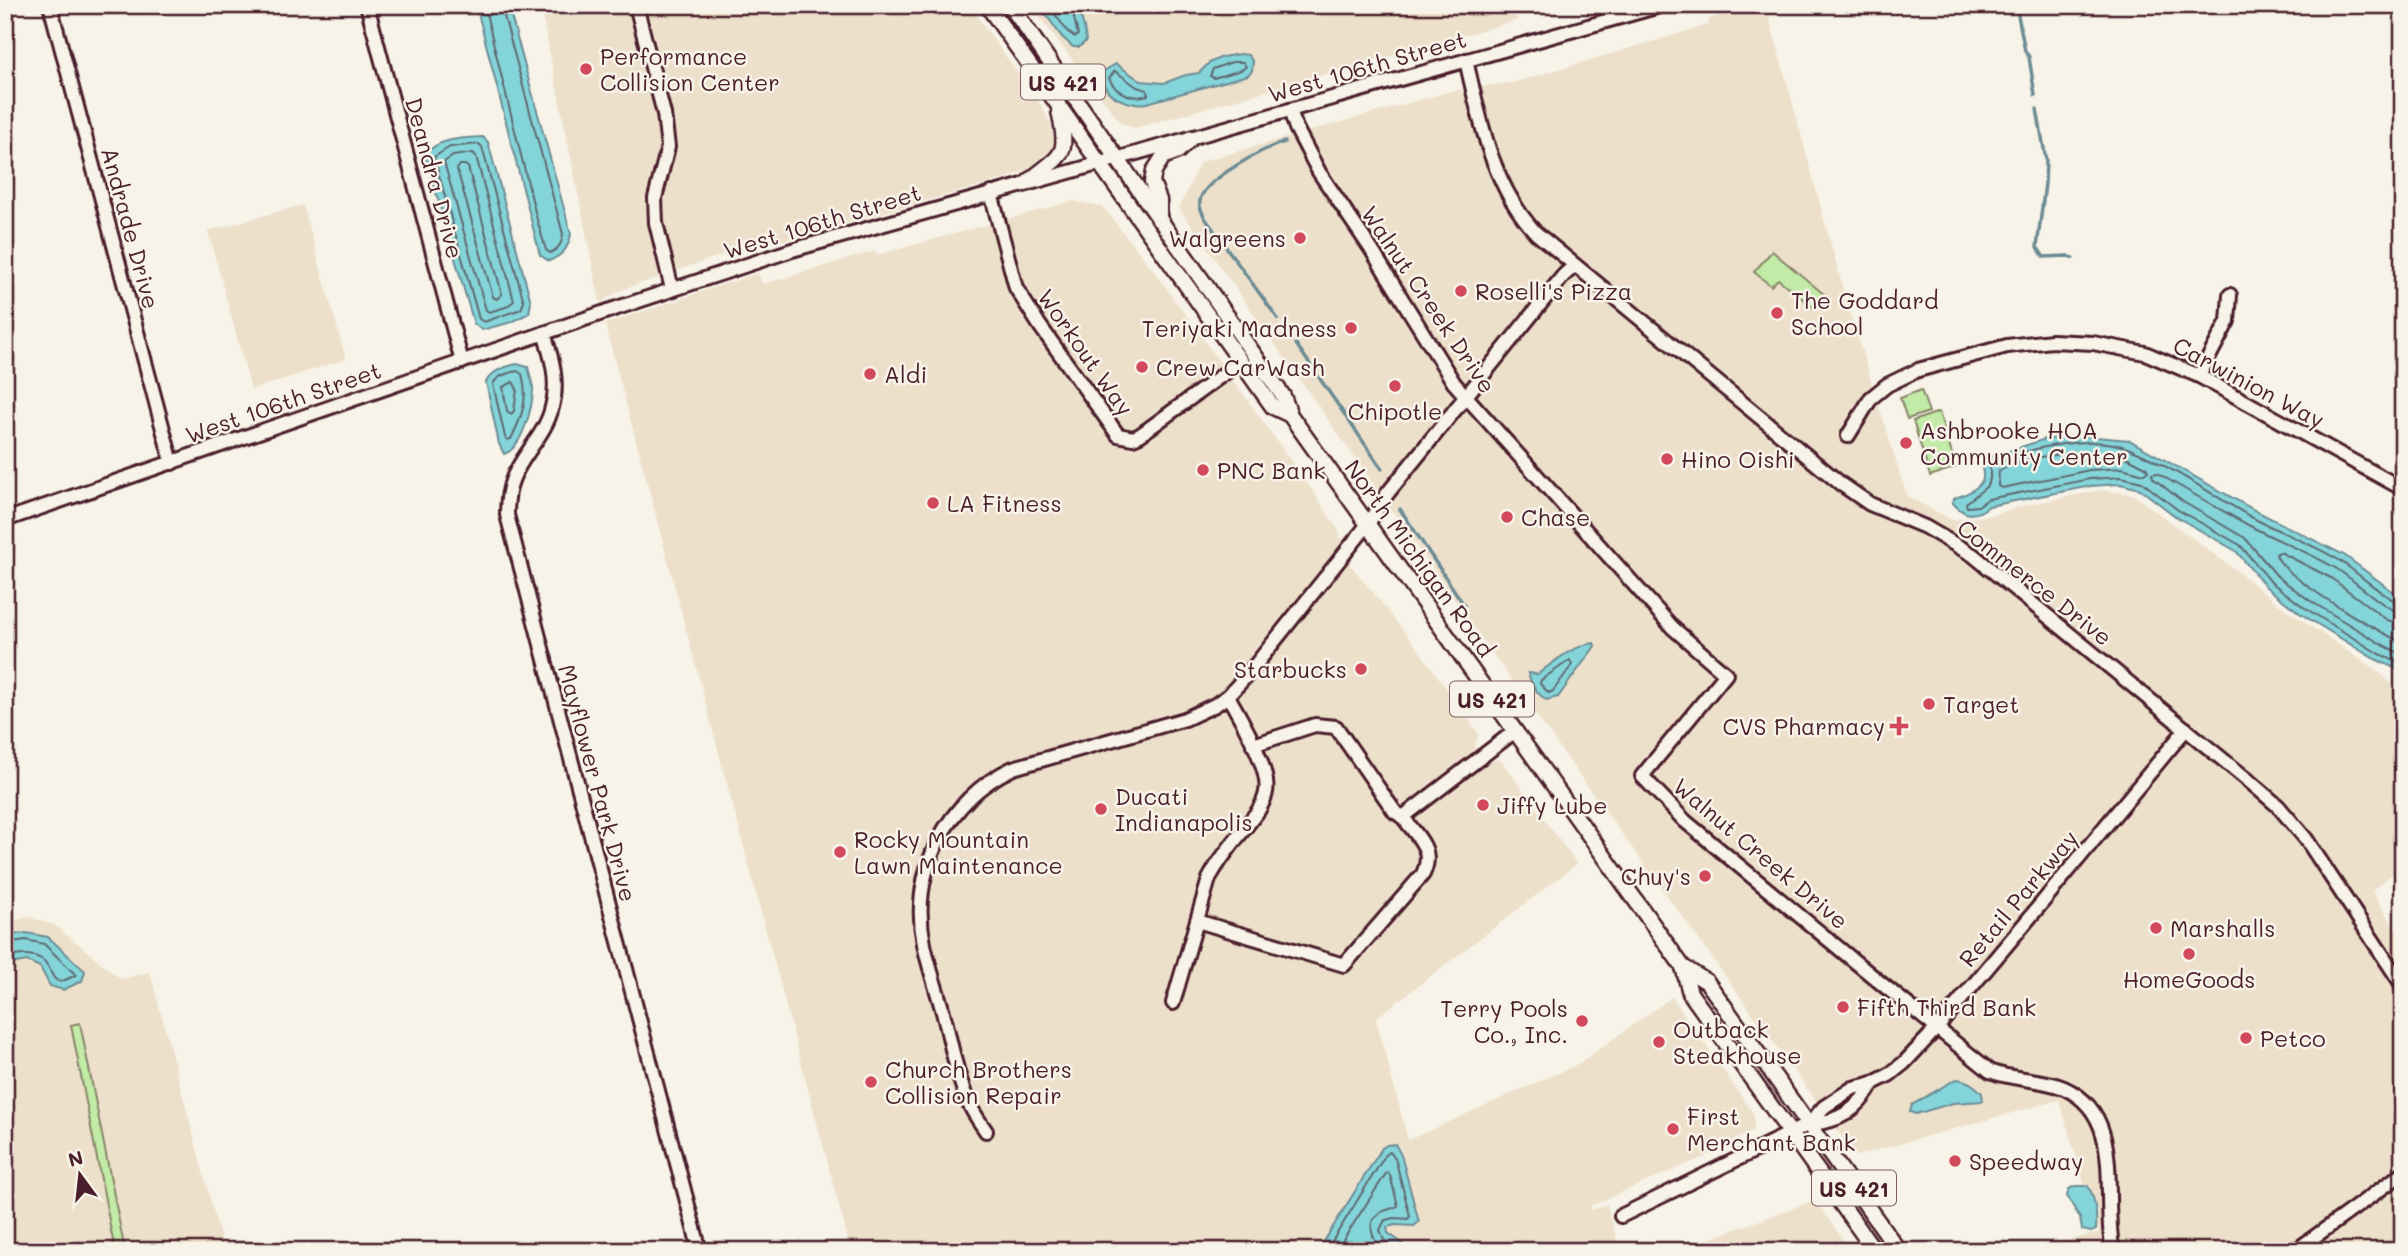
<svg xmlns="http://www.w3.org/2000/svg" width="2408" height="1256" font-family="Mali,sans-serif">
<rect width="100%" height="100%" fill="#f7f3e8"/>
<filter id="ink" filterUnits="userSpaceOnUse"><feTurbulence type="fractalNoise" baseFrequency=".0143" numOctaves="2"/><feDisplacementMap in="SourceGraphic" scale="14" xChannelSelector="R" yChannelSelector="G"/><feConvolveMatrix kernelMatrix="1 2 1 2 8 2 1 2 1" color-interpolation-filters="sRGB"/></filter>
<g filter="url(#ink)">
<g fill="#ede0cb">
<path d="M540 5H969L1040 104 1056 133 1057 141 1054 154 1046 161 1008 178 786 240 740 249 621 290 600 303Z"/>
<path d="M1030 5H1507L1518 20 1135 128 1121 123Z"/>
<path d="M1759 5H1766L1846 300 1907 496 1952 520 1993 515 2022 506 2101 490 2132 494 2236 570 2278 604 2379 672 2403 695V864L2372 891 2403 942V1251H2032L2099 1232 2059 1100 1856 1156 1540 721 1179 208 1200 162 1451 91 1516 82 1708 25 1709 19Z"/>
<path d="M1073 201 1102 206 1151 267 1301 474 1338 529 1349 563 1416 646 1479 734 1475 746 1487 762 1500 759 1577 864 1376 1018 1408 1140 1578 1064 1672 997 1754 1114V1130L1724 1146 1725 1148 1590 1206 1592 1210 1607 1204 1620 1251H851L605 324 758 273 763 284 875 251 877 255Z"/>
<path d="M303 205 346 359 251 390 208 231Z"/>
<path d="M28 917 55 925 121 979 150 972 224 1251H5V922Z"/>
<path d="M1815 1200 1851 1251H1676L1692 1245Z"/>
</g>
<g fill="#c1eba6" stroke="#868568" stroke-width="2">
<path d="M1772 251 1825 295 1814 308 1778 279 1771 286 1754 272Z"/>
<path d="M1921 390 1929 412 1907 419 1900 398Z"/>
<path d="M1939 412 1956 467 1930 476 1913 421Z"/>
<path d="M80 1023 125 1251H115L71 1025Z"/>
</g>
<g fill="#83d5da" stroke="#6c8c94" stroke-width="2">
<path d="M476 5H508L571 234C568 249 563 255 549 261L540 255Z"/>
<path d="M1039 5H1077L1084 27 1086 41 1079 47H1073L1062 37Z"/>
<path d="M1240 54 1248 55 1253 62 1252 71 1248 75 1147 103C1127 106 1100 96 1102 72L1116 64 1141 81 1164 83 1186 75 1199 73 1209 63 1222 57Z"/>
<path d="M483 137 488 142 531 302 529 313 512 322 482 330 474 324 425 155C437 138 464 138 483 137Z"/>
<path d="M517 364 528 367C529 374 533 382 533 389 533 406 522 449 504 454L499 444 486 382C493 370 504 367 517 364Z"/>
<path d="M2085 436 2129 440 2258 512 2344 555 2403 599V672L2373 658 2301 614 2266 587 2236 551 2175 516 2140 489 2120 484 2091 486 1989 506C1974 518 1964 516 1952 502L1955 498C1964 495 1980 489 1983 478 1984 469 1978 465 1988 458L2045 439Z"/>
<path d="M1594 643 1595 646 1558 697 1546 700C1536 693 1531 685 1528 673L1538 674C1555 661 1572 646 1594 643Z"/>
<path d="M26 933 48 937 85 971 82 981 63 990 50 986 40 967 27 961 5 965V936Z"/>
<path d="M1956 1079C1968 1080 1974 1085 1982 1093L1983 1101 1953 1103 1916 1114 1910 1112 1912 1105Z"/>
<path d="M1395 1144 1401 1155 1419 1222 1414 1226 1395 1225 1387 1227 1388 1233 1402 1243 1404 1251H1318L1382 1148 1387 1145Z"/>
<path d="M2075 1186H2088C2096 1199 2097 1214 2096 1230L2091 1232 2082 1230 2080 1218 2067 1196 2069 1189Z"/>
</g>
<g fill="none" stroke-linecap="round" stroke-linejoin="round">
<g stroke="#616871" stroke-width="2">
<path d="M484 5 536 216 546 250 550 253C559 249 562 243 563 234L501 5"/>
<path d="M1048 5 1068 32 1075 37 1078 35 1071 5"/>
<path d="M1232 62H1243L1246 67 1241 70 1214 78 1210 76 1213 69Z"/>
<path d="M1115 71 1137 87 1147 90 1148 95C1132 100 1115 93 1109 78Z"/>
<path d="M479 144 482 147 524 302 521 309 484 322 479 319 434 157 450 147Z"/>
<path d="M473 153 476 156 514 301 506 307 489 312 486 310 444 162 453 156Z"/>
<path d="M460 165H465L468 167 502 294 497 299 493 297 457 169Z"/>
<path d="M517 371 522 374C529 398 522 417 511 439L507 440 505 437 493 384C498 375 508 373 517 371Z"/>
<path d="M513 382 517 389 514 411 511 414 507 411 503 387Z"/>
<path d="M2085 452 2124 456 2146 467 2148 471 2144 474 2122 468 2090 470 2002 488 1998 486 1999 471C2026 457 2055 454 2085 452Z"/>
<path d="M2403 604C2391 603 2355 571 2342 562 2313 544 2281 533 2251 517 2211 494 2172 467 2130 449 2094 433 2022 448 1990 466V479L1986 487 1966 503 1967 507 1978 506 1988 499 2090 479 2121 477 2142 482 2178 510 2240 545 2271 582 2305 608 2376 652 2403 665"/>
<path d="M2403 613C2387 612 2353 579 2337 569 2309 552 2278 541 2250 526 2219 509 2188 491 2157 473L2152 474 2153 478 2183 502 2245 538 2277 576 2309 600 2381 644 2403 655"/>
<path d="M2403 624 2387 620 2331 578 2280 552 2276 554C2281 577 2378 631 2403 643"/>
<path d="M1570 660 1572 665 1553 691 1549 693 1540 684 1541 680Z"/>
<path d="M5 943 26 940 44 944 76 975 61 982C52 980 52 973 48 966 39 951 19 955 5 957"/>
<path d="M1326 1251 1386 1154 1390 1152 1395 1158 1410 1216 1408 1219 1395 1218 1385 1220 1380 1230 1384 1240 1397 1251"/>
<path d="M1336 1251 1387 1172 1390 1175 1398 1206C1393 1209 1387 1209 1382 1212 1364 1220 1372 1242 1385 1251"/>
</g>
<g stroke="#6c8c94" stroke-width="3.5">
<path d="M2016 5 2025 51 2029 57 2035 95"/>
<path d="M2037 109 2046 160 2045 184 2037 247 2044 257 2068 256 2073 258"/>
<path d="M1278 319 1205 218C1201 210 1198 205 1201 197 1208 178 1266 147 1285 142"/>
<path d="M1296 344 1382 469"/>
<path d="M1400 509 1464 605"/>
</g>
<defs>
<g id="minor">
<path d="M50 5 172 463"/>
<path d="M367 5 462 362"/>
<path d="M636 5 664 114 668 147 655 198 656 223 672 289"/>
<path d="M1466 60C1480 120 1492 186 1536 233L1841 484 1870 504 1925 527 1973 555 2249 781 2278 806 2306 839 2403 986"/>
<path d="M1290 110 1296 128 1319 172 1371 249 1454 383 1673 628 1726 674 1642 776 1685 821 1882 984 1990 1071C2014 1081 2041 1078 2064 1088 2127 1116 2101 1198 2113 1251"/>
<path d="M991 193 1016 288 1040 326 1118 435 1133 438 1140 435 1240 362"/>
<path d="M544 333C552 358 559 382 552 407 546 434 523 453 513 478 508 490 507 503 507 515L700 1251"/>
<path d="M2199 376 2228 321 2230 295"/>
<path d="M1848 436 1871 398 1887 385 1918 370 2007 346 2052 341 2093 343 2145 353 2199 376 2403 489"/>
<path d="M5 520 608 311 792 250 1663 5"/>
<path d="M1253 745 1315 725 1336 727 1395 812 1403 817 1515 731"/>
<path d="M1197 921 1344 965 1423 874C1435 849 1417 837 1403 817"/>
<path d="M1173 1003 1209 879C1221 855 1239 837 1254 816 1259 811 1265 799 1266 792 1271 770 1239 715 1228 696"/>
<path d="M1809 1124 1824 1107 1853 1088 1873 1083 1889 1075 1904 1063 1937 1028 2026 922 2186 729"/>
<path d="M986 1131C979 1121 971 1110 967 1099 956 1073 951 1043 944 1016 938 993 929 969 924 944 909 872 947 799 1013 768L1185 719 1215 705 1228 696 1249 673 1368 524 1387 494 1563 276 1574 266"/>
<path d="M1621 1216 1809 1124C1840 1122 1858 1110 1873 1083"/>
<path d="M2295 1251 2403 1173"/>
</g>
<g id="major">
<path d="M987 5 1273 407 1290 415"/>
<path d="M1010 5 1283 396 1290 415 1683 967 1690 993 1875 1251"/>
<path d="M1026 184C1059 154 1071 161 1059 111"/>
<path d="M1159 220V200L1152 182 1154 171 1163 157 1178 151 1191 138"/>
<path d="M1683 967 1707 982 1899 1251"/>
</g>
</defs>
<use href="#minor" stroke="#4a1f2b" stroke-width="18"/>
<use href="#major" stroke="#4a1f2b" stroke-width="19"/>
<use href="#minor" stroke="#f7f3e8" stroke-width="12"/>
<use href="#major" stroke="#f7f3e8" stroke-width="14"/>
</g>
</g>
<g fill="#d1495b" stroke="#f7f3e8" stroke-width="2.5">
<circle cx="586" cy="69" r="7"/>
<circle cx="1300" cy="238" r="7"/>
<circle cx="1461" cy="291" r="7"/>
<circle cx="1777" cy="313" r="7"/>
<circle cx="1351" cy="328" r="7"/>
<circle cx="1142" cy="367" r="7"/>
<circle cx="870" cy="374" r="7"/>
<circle cx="1395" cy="386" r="7"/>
<circle cx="1906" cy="443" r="7"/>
<circle cx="1667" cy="459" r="7"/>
<circle cx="1203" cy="470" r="7"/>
<circle cx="933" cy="503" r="7"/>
<circle cx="1507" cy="517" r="7"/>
<circle cx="1361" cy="669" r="7"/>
<circle cx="1929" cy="704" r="7"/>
<path d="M1895.5 715.5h7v7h7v7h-7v7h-7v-7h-7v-7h7z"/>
<circle cx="1483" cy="805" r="7"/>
<circle cx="1101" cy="809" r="7"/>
<circle cx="840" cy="852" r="7"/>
<circle cx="1705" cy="876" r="7"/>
<circle cx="2156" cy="928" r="7"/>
<circle cx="2189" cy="954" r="7"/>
<circle cx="1843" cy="1007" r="7"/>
<circle cx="1582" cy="1021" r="7"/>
<circle cx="2246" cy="1038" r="7"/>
<circle cx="1659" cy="1042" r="7"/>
<circle cx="871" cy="1082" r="7"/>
<circle cx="1673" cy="1129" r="7"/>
<circle cx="1955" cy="1161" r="7"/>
</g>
<g text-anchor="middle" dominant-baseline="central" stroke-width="5" stroke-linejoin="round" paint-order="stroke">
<g fill="#f7f3e8" stroke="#7e5f64" stroke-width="2">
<rect x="1021" y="64.5" width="84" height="35" rx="5"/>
<rect x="1450" y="681.5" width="84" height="35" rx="5"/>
<rect x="1812" y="1170.5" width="84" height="35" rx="5"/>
</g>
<g font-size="21" font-weight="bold" fill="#4a1f2b">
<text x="1063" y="82">US 421</text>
<text x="1492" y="699">US 421</text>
<text x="1854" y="1188">US 421</text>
</g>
<g font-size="23" fill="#4a1f2b" stroke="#f7f3e8" text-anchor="start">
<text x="600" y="56">Performance<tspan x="600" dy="26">Collision Center</tspan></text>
<text x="1286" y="238" text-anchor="end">Walgreens</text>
<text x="1475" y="291">Roselli's Pizza</text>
<text x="1791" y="300">The Goddard<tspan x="1791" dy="26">School</tspan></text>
<text x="1337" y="328" text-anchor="end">Teriyaki Madness</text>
<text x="1156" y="367">Crew CarWash</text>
<text x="884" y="374">Aldi</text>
<text x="1395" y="411" text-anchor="middle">Chipotle</text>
<text x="1920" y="430">Ashbrooke HOA<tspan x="1920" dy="26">Community Center</tspan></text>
<text x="1681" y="459">Hino Oishi</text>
<text x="1217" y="470">PNC Bank</text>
<text x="947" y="503">LA Fitness</text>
<text x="1521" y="517">Chase</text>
<text x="1347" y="669" text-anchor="end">Starbucks</text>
<text x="1943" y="704">Target</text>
<text x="1885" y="726" text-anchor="end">CVS Pharmacy</text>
<text x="1115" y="796">Ducati<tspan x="1115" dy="26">Indianapolis</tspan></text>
<text x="1497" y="805">Jiffy Lube</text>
<text x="854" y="839">Rocky Mountain<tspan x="854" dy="26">Lawn Maintenance</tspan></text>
<text x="1691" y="876" text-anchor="end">Chuy's</text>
<text x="2170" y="928">Marshalls</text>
<text x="2189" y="979" text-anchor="middle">HomeGoods</text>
<text x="1857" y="1007">Fifth Third Bank</text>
<text x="1568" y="1008" text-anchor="end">Terry Pools<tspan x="1568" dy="26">Co., Inc.</tspan></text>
<text x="1673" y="1029">Outback<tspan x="1673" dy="26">Steakhouse</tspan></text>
<text x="2260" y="1038">Petco</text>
<text x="885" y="1069">Church Brothers<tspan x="885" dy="26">Collision Repair</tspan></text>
<text x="1687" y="1116">First<tspan x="1687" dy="26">Merchant Bank</tspan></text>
<text x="1969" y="1161">Speedway</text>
</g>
<g font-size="23" fill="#4a1f2b" stroke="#f7f3e8">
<text transform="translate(1367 66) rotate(-16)">West 106th Street</text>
<text transform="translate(435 178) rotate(75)">Deandra Drive</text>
<text transform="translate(822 221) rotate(-17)">West 106th Street</text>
<text transform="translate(131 228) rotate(75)">Andrade Drive</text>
<text transform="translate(1429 299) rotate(56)">Walnut Creek Drive</text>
<text transform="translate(1086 352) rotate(55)">Workout Way</text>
<text transform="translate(2249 382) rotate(28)">Carwinion Way</text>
<text transform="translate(283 402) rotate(-19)">West 106th Street</text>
<text transform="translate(1420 558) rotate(54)">North Michigan Road</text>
<text transform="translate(2035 582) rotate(38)">Commerce Drive</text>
<text transform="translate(598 783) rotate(75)">Mayflower Park Drive</text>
<text transform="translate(1761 853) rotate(40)">Walnut Creek Drive</text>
<text transform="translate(2018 898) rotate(-50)">Retail Parkway</text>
</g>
</g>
<rect width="2408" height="1256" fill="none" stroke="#f7f3e8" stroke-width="28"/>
<rect x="14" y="14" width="2380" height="1228" fill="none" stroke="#4a1f2b" stroke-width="2.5" filter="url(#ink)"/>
<g transform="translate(80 1175) rotate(345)" stroke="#f7f3e8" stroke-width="5" paint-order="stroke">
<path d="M0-5L12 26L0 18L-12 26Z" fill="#4a1f2b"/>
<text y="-10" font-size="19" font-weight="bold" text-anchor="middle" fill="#4a1f2b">N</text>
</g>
</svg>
